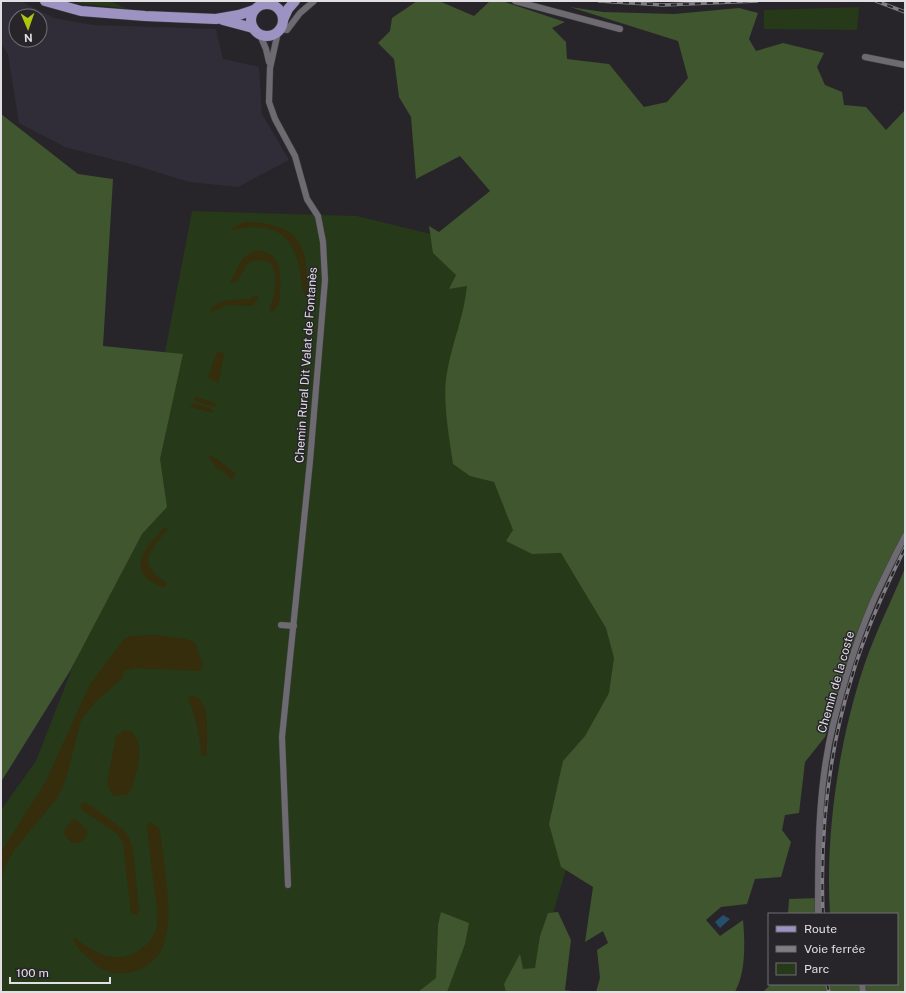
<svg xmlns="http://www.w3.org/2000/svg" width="906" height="993" font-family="'Public Sans',sans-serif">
<rect width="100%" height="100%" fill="#27252a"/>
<path fill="#312d38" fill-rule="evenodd" d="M1 1H20L54 18 93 25 216 29 223 59 259 67 262 114 289 160 238 187 189 182 134 165 65 147 19 123 8 54 1 44ZM16 16H40V40H16Z"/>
<g fill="#263918">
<path d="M73 1H109L128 9 79 3Z"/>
<path d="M859 7 857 30 764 29V10Z"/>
<path d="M192 211 357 216 447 238 564 376 627 690 580 821 543 948 536 992H1V810L36 761 106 581 144 462Z"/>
</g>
<g fill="#3f562e">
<path d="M417 1H439L474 16 490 1H502L565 22 552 28 566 42 567 59 609 64 644 107 667 102 688 78 678 41 570 7 603 12 674 14 739 8 758 13 749 39 756 51 783 43 824 53 817 67 825 85 842 92 844 105 866 107 886 130 905 110V538L873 603 825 737 805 762 799 813 785 815 782 830 791 842 781 877 755 879 747 904 721 907 706 920 720 936 743 920C745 943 746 972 735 992H596L600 978 597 950 608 943 603 931 585 942 593 887 561 867 549 824 563 761 585 736 609 693 614 658 606 628 561 553 532 554 506 541 513 530 494 482 470 476 453 464C449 436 442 399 447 372 452 343 464 316 467 286L449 289 456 275 433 253 429 226 439 232 490 191 460 156 416 179 411 117 399 97 394 59 378 43 390 31 392 18Z"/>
<path d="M1 114 78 174 113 179 103 346 183 354 160 459 167 507 142 534 70 671 1 782Z"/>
<path d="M905 568V992H763L771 984H897V914H830C825 834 839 739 865 663 876 631 892 600 905 568Z"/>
<path d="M818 898V914H788L789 899Z"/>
<path d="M441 912 469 923 465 944 447 992H418L436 978 438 925Z"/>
<path d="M558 912 571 940 565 990 578 992H506L504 984 520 954 523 969 535 968 540 936 548 913Z"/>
</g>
<g fill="#352d0c">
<path d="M244 222C299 223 308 242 307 293L304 294 303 292C299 261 295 227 255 227 247 227 240 229 233 230L232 228Z"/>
<path d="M257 251C279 251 281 270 280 287 280 298 281 305 272 312L269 310C275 297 279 277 271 264L263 260 251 261C242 267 242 283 230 283 237 270 241 254 257 251Z"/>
<path d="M256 295H258V299L252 306 227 305 210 313C213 298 236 300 248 299 251 298 253 296 256 295Z"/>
<path d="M218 352 225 354H224L218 385V383L208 377 216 354Z"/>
<path d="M197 397 215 403 216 406 214 407 195 401 194 398Z"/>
<path d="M194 403 212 409 213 413 191 407 192 404Z"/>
<path d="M210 456 214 457 236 474 232 479 228 477 226 473 216 467 208 457Z"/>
<path d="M165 527 168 529C149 552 135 563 167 583L164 588C124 572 143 550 165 527Z"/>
<path d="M156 635 186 639 195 643 203 666 199 671 136 668 124 671 123 678 95 702 81 720 66 778 58 797 15 849 6 864 1 880V852L46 781 90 684 124 639 130 636Z"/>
<path d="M191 696C212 695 206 739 207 753L205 756 201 755C200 735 196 717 188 699Z"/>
<path d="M124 730 132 732C146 748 137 771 131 789L128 794 117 796 112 794 107 783 116 736Z"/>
<path d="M85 802C94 808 124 828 128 836 135 847 137 896 139 912L137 915 131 913 123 842 116 833 81 809V804Z"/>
<path d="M74 819 77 820 87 830V836L79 843H72L63 833 69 823Z"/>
<path d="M149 822 159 828 161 839C164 870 174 915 164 943 156 969 126 980 102 969 97 967 93 962 90 959 82 953 76 948 73 938L74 937C89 949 106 961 127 956 141 952 155 940 157 924 159 912 156 900 154 888 152 867 149 847 147 826Z"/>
</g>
<path fill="#264f6e" d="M723 915 730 919 720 928 715 922Z"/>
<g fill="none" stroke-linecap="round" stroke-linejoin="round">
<defs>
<g id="street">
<path d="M515 1 620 29"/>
<path d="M281 29 287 30 300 13 314 1"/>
<path d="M278 32 270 68 269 102 275 119 295 156 307 199 318 216 323 242 325 280 310 461 282 737 288 885"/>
<path d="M260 35 266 49 269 62"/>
<path d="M865 57 905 65"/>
<path d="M281 625 294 626"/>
<path d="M818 914C818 851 818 786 833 725 843 684 856 642 872 604 882 581 894 558 905 536"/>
<path d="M862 984 863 992"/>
</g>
<g id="primary">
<path d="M45 1 81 11 145 16 216 19 239 15 254 10"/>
<circle cx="267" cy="20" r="16"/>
<path d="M223 20 253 28"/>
<path d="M283 20 288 9 295 1"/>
</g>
</defs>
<use href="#street" stroke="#424045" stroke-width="7"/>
<use href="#primary" stroke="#424045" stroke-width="11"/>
<use href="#street" stroke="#6d6b71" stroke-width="6"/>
<use href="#primary" stroke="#9c93c3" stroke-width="10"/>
<defs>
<g id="rail">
<path d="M599 1 663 5 757 1"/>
<path d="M876 1 905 12"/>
<path d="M823 914C820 836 828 755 851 680 864 634 884 591 905 548"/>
<path d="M827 984 829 992"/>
</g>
</defs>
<use href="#rail" stroke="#807e83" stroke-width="3.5"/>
<use href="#rail" stroke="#27252a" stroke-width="2" stroke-dasharray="6" stroke-linecap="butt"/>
</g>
<g text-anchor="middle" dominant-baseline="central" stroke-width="3" stroke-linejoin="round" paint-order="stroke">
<g font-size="12" fill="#e1dfe3" stroke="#27252a">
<text transform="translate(306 365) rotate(-86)">Chemin Rural Dit Valat de Fontanès</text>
<text transform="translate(836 682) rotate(-74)">Chemin de la coste</text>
</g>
</g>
<rect width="906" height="993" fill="none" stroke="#e1dfe3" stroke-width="4"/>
<rect x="768" y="913" width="130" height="72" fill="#27252a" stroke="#716f74"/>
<rect x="776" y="926" width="20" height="6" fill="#9c93c3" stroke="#716f74"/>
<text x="804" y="933" font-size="12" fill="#e1dfe3">Route</text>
<rect x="776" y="946" width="20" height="6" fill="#807e83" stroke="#716f74"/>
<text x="804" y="953" font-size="12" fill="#e1dfe3">Voie ferrée</text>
<rect x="776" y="963" width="20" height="12" fill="#263918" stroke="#716f74"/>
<text x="804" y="973" font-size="12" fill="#e1dfe3">Parc</text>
<g transform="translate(28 28) rotate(178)"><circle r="19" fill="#27252a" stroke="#716f74"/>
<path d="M0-3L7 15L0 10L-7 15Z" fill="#adc610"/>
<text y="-6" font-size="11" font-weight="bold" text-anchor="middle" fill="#e1dfe3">N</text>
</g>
<path d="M10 977v6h100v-6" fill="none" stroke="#e1dfe3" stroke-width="2"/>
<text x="16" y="977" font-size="12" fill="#e1dfe3" stroke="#27252a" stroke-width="3" paint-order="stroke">100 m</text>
</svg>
